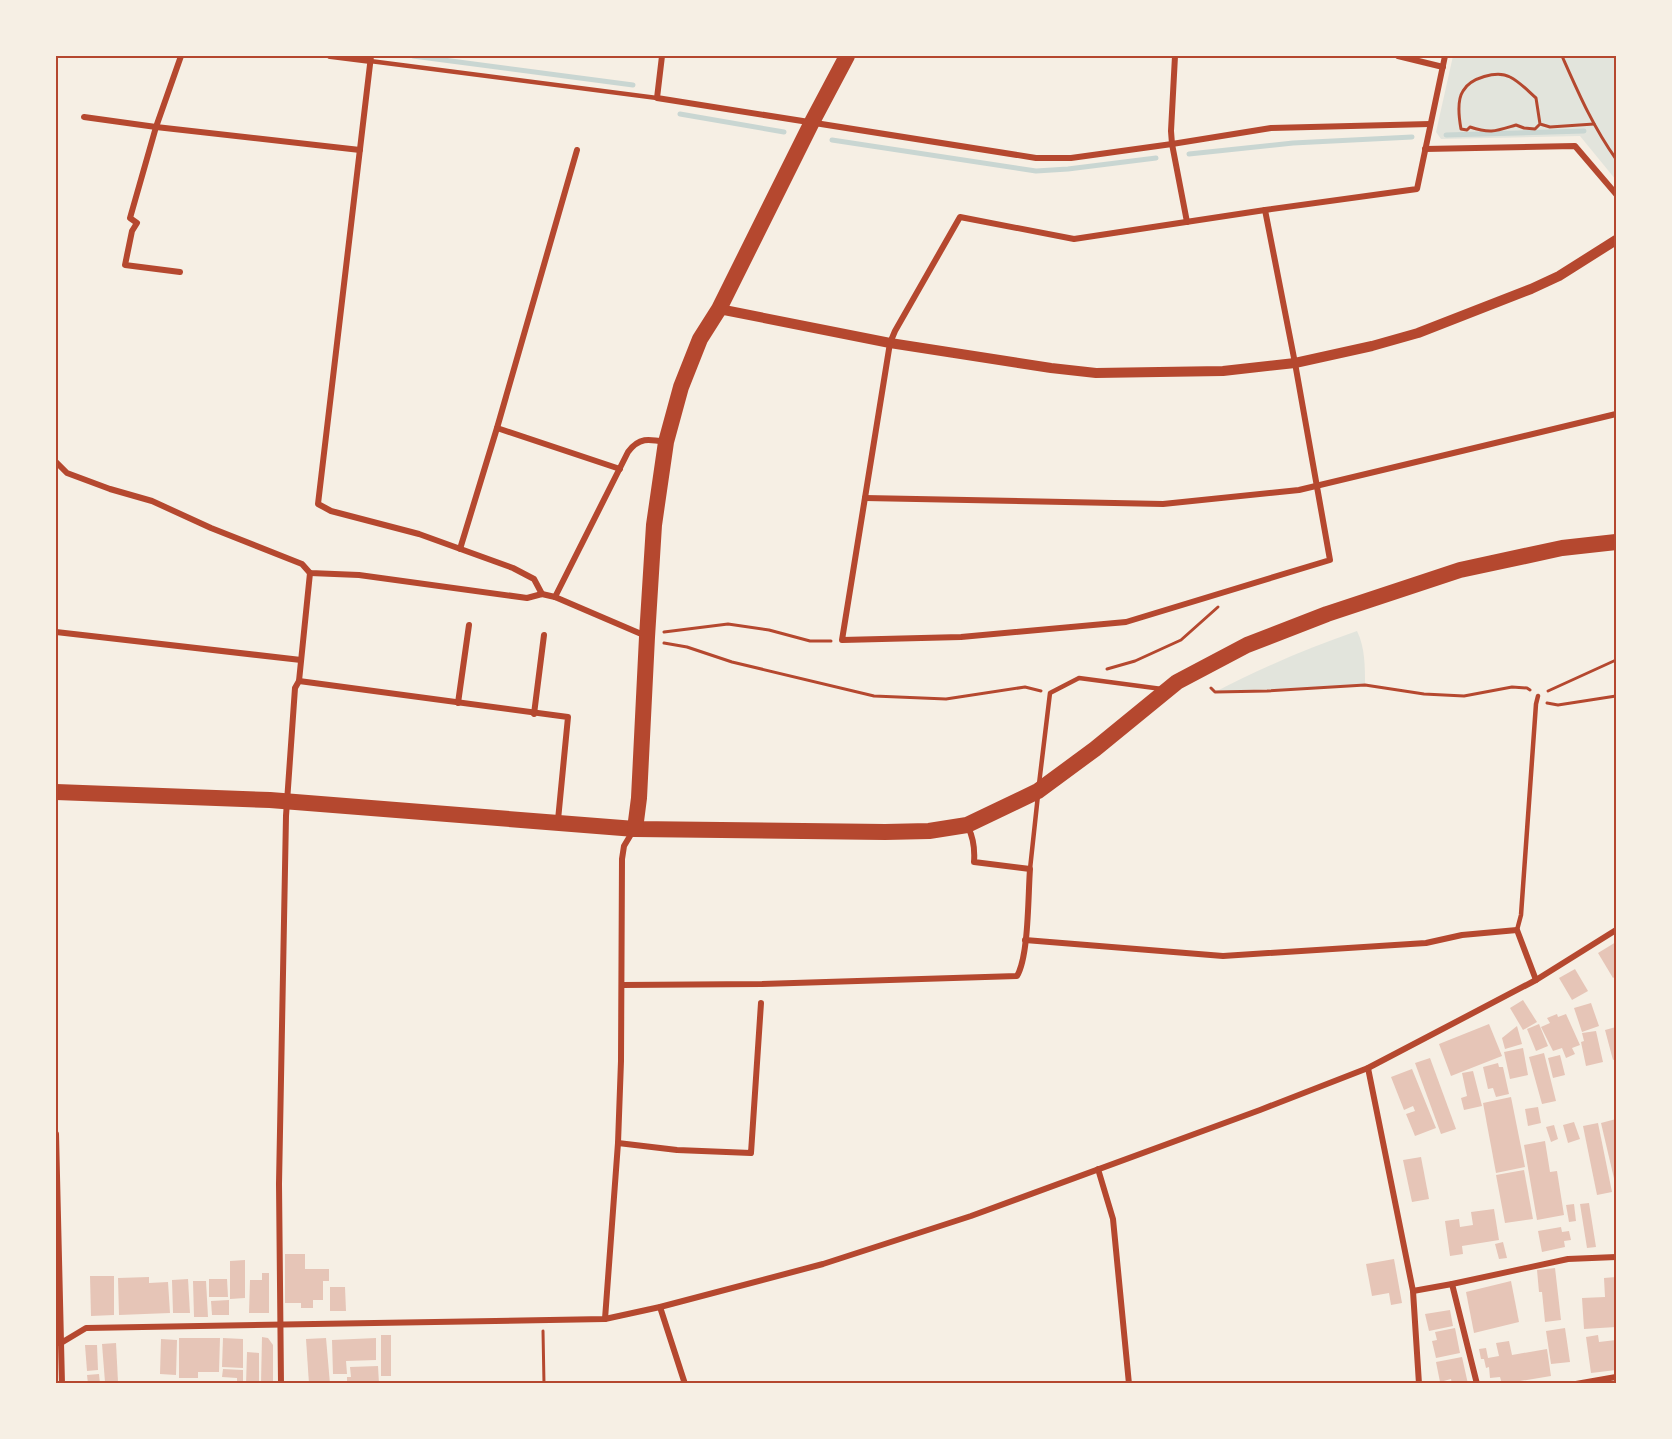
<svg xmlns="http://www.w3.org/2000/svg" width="1672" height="1439" font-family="Mulish,sans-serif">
<rect width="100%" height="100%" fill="#f6efe4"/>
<g fill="#e2e4dc">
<path d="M1453 56H1616V180L1580 136 1441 139 1436 132Z"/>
<path d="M1357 631C1365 647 1365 667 1365 685L1215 692C1261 668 1308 648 1357 631Z"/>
</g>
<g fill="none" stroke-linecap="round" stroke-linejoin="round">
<g stroke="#c9d6d2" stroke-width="5">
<path d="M413 56 633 85"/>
<path d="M680 114 784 132"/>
<path d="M1446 135 1584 131"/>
<path d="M832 140 1036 171 1068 169 1156 158"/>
<path d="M1189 154 1293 143 1412 137"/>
</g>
</g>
<g fill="#e6c5b7">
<path d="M1616 942V976L1613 978 1598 953Z"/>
<path d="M1575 969 1588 991 1572 1000 1559 978Z"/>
<path d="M1523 1000 1537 1022 1523 1030 1510 1008Z"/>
<path d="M1591 1003 1599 1026 1582 1032 1574 1008Z"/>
<path d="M1557 1014 1558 1017 1566 1014 1580 1045 1572 1048 1575 1054 1566 1058 1562 1048 1553 1051 1541 1027 1550 1023 1547 1018Z"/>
<path d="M1489 1024 1502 1056 1451 1076 1439 1044Z"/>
<path d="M1539 1024 1548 1046 1536 1051 1527 1029Z"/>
<path d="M1517 1026 1522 1044 1505 1049 1502 1038Z"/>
<path d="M1616 1027V1059L1613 1060 1605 1030Z"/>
<path d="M1596 1031 1603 1062 1586 1066 1581 1042 1584 1041 1582 1033Z"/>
<path d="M1523 1048 1528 1075 1510 1079 1504 1052Z"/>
<path d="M1544 1053 1556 1101 1542 1104 1529 1057Z"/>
<path d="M1560 1055 1565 1075 1553 1078 1548 1058Z"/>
<path d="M1430 1058 1456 1129 1441 1134 1415 1063Z"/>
<path d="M1498 1063 1499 1067H1503L1509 1094 1496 1097 1493 1088 1488 1089 1483 1067Z"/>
<path d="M1412 1069 1436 1128 1415 1136 1406 1114 1415 1111 1413 1106 1404 1110 1391 1077Z"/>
<path d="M1473 1071 1482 1106 1464 1110 1461 1098 1467 1096 1462 1073Z"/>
<path d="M1511 1097 1525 1167 1496 1173 1483 1103Z"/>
<path d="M1538 1107 1541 1123 1528 1126 1525 1109Z"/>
<path d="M1616 1119V1187L1601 1123Z"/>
<path d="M1574 1122 1580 1139 1568 1143 1563 1125Z"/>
<path d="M1598 1123 1612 1192 1597 1195 1583 1126Z"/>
<path d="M1554 1125 1558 1139 1551 1142 1546 1127Z"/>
<path d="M1545 1141 1550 1172 1557 1171 1564 1215 1537 1220 1524 1145Z"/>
<path d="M1421 1157 1429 1199 1412 1202 1403 1160Z"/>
<path d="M1524 1170 1533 1219 1505 1223 1496 1175Z"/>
<path d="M1589 1203 1596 1247 1587 1248 1580 1204Z"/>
<path d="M1574 1204 1576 1221 1569 1222 1566 1205Z"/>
<path d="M1494 1209 1499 1240 1462 1246 1463 1254 1450 1256 1445 1221 1459 1219 1460 1227 1473 1225 1471 1212Z"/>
<path d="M1561 1227 1562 1232 1569 1231 1571 1240 1564 1241 1565 1247 1542 1252 1538 1231Z"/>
<path d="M1503 1242 1507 1258 1499 1259 1495 1244Z"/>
<path d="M285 1254H305V1269H329V1281H323V1300H313V1308H301V1303H285Z"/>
<path d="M1394 1259 1402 1303 1391 1305 1389 1293 1372 1296 1366 1264Z"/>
<path d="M245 1260V1298L230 1299V1261Z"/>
<path d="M1555 1268 1561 1320 1545 1322 1542 1292H1539L1537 1270Z"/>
<path d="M262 1273H269V1313H249L250 1280H262Z"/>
<path d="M90 1276H114V1315L91 1316Z"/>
<path d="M149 1277V1283L168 1282 170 1313 119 1315 118 1278Z"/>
<path d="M1616 1277V1327L1584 1329 1582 1298 1605 1297 1604 1278Z"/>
<path d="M188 1279 190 1313H173L172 1280Z"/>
<path d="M209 1279H227L228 1297H209Z"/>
<path d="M193 1281H206L208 1317H194Z"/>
<path d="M1511 1281 1519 1322 1474 1333 1466 1292Z"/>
<path d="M330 1287H345L346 1311H330Z"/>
<path d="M229 1300V1315H212L211 1301Z"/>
<path d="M1450 1310 1453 1326 1429 1331 1425 1314Z"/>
<path d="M1455 1328 1460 1353 1436 1358 1432 1341 1437 1340 1435 1332Z"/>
<path d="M1565 1328 1570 1362 1551 1364 1546 1331Z"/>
<rect x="381" y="1335" width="10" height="41"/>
<path d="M1598 1335 1599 1342 1616 1340V1370L1591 1373 1586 1337Z"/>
<path d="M262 1337 268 1338 273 1345V1384H261Z"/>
<path d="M179 1338H220L219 1372H198V1378H179Z"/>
<path d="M223 1338 243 1339V1368L222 1367Z"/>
<path d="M326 1338 330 1384H309L306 1339Z"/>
<path d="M376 1338V1360L346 1361 347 1374H333L332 1340Z"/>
<path d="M161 1339 177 1340 176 1375 160 1374Z"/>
<path d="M1509 1341 1512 1355 1547 1349 1551 1376 1502 1384 1500 1377 1490 1378 1489 1367 1486 1368 1484 1359H1481L1479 1349 1486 1348 1488 1358 1499 1356 1496 1343Z"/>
<path d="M116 1343 118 1382H105L102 1344Z"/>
<path d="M85 1345H97L98 1370 87 1371Z"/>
<path d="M247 1352 259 1353V1384H246Z"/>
<path d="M1462 1357 1468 1384H1452L1451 1379 1440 1382 1436 1362Z"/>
<path d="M378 1366 379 1384H347V1377H351L350 1367Z"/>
<path d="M223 1369 243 1370V1384H237V1378L222 1377Z"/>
<path d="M99 1374 100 1384H88L87 1375Z"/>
</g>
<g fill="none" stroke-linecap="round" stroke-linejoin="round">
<g stroke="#b5482f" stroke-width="3">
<path d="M1562 56C1578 92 1593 127 1616 159"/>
<path d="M1540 124 1535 129 1524 128 1516 125C1496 131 1491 134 1470 127L1467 130 1461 129C1459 118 1457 100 1463 91 1470 78 1497 70 1510 77 1520 82 1528 91 1536 98L1540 124 1550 127 1594 124"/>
<path d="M664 632 728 624 769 630 810 641H831"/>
<path d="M664 643 687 647 732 662 874 696 946 699 1025 687 1041 691"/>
<path d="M1107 669 1135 661 1181 640 1218 607"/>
<path d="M1211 688 1215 692 1267 691 1365 685 1424 694 1464 696 1512 687 1527 688 1530 690"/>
<path d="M1548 691 1616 660"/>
<path d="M1547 703 1558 705 1616 696"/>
<path d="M543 1331 544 1384"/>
</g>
<g stroke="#b5482f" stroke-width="4.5">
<path d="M370 61 657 98"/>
<path d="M1039 784 1050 693 1079 678 1162 689"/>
<path d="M1030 869 1038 795"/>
<path d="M1517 930 1521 915 1536 704 1538 696"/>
</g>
<g stroke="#b5482f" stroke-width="6">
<path d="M330 56 370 61"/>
<path d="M371 56 318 504 331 511 419 534 513 568 534 579 542 594"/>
<path d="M662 56 657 98 1036 158H1071L1172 144 1271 128 1430 124"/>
<path d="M1175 56 1171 131 1172 144 1187 222"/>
<path d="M1398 56 1443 67"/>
<path d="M84 117 156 127 360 150"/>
<path d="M1425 149 1575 146 1616 194"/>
<path d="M1265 210 1295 363 1330 560 1126 622 961 637 842 640 890 343 895 331 960 217 1074 239Z"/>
<path d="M1265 210 1417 189 1445 56"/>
<path d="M180 272 125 265 132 231 137 223 130 218 156 127 181 56"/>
<path d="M497 428 620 469"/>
<path d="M56 462 67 473 110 489 152 501 211 528 302 564 310 573 359 575 527 598 542 594 555 597 646 636"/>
<path d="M865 498 1163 504 1299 490 1616 414"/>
<path d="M460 549 497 428 577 150"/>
<path d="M555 597 628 452C639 437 649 439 665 442"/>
<path d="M56 632 301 660"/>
<path d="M299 681 568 717 558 820"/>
<path d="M458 703 469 625"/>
<path d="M534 714 544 635"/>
<path d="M1025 940 1223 956 1426 943 1462 935 1517 930 1536 980"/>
<path d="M622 985 762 984 1017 976C1029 956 1028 894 1030 869L974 862C975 849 974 839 968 827"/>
<path d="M1368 1068 1413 1291 1419 1384"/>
<path d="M56 1134 62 1384"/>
<path d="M618 1143 677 1150 751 1153 761 1003"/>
<path d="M1098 1169 1113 1219 1129 1384"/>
<path d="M1452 1284 1477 1384"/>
<path d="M1413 1291 1452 1284 1568 1259 1616 1257"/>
<path d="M660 1307 685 1384"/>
<path d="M605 1319 618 1143 621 1061 622 859 624 846 633 831"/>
<path d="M56 1343H61L86 1328 605 1319 660 1307 823 1264 971 1216 1260 1110 1368 1068 1536 980 1616 930"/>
<path d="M281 1384 279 1184 286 816 295 688 299 681 310 573"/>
<path d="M1576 1384 1616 1377"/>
</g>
<path stroke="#b5482f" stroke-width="10" d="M719 309 890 343 1051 368 1096 373 1223 371 1295 363 1372 346 1418 333 1531 289 1559 276 1616 240"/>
<g stroke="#b5482f" stroke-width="16">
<path d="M56 792 270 800 635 829 885 832 929 831 967 825 1038 791 1095 749 1177 682 1247 645 1327 614 1460 570 1562 548 1616 542"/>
<path d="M635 829 639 798 647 637 654 525 666 442 681 387 700 339 719 309 812 122 847 56"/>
</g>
</g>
<rect width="1672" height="1439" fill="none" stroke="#f6efe4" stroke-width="114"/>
<rect x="57" y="57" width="1558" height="1325" fill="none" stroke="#b5482f" stroke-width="2"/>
</svg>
